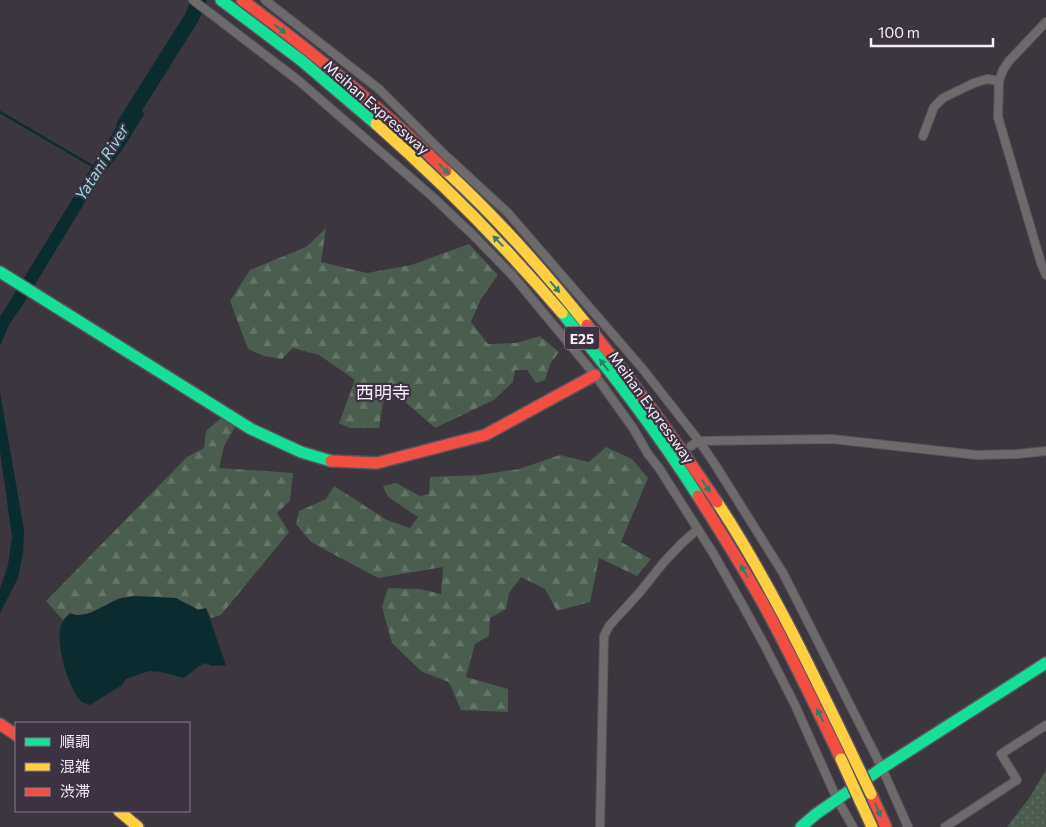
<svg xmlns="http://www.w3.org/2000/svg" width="1046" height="827" font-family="Commissioner,'Noto Sans JP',sans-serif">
<defs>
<pattern id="forest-firs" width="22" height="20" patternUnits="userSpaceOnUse" patternTransform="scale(1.25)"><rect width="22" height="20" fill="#4a5d4e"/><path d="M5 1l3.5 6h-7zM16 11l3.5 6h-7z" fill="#657568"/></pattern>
<pattern id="park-dots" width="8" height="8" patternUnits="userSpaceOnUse" patternTransform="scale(1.25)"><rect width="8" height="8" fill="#4c5c4f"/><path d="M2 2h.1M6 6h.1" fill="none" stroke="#667469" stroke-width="1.8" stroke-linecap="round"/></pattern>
</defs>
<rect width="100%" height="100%" fill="#3c363e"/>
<g fill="url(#forest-firs)">
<path d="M326 228 321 262 367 273 411 265 469 244 498 275 481 299 471 322 488 344 516 343 540 336 559 352 550 364 545 380 536 383 527 370H515L513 382 494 400 435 428 395 393 383 402 379 428H350L339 423 355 380 319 355 293 348 282 359 264 356 248 349 230 301 250 270 306 247Z"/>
<path d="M221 418 235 427 224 446 219 468 293 473 290 501 277 513 289 532 221 615 211 618 206 608 199 610 188 604 120 598 90 613 76 616 70 614 63 620 46 601 187 457 204 448 206 431Z"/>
<path d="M606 447 632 459 648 478 621 542 651 559 637 576 599 558 590 602 557 611 545 589 521 577 509 593 506 609 490 618 489 636 475 644 466 677 508 689V712L461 710 449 682 422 672 392 643 382 607 388 588 420 589 441 594 443 567 378 578 311 542 296 524 299 511 326 499 334 486 387 520 410 528 418 517 388 497 383 486 396 483 420 496 429 494 430 477 479 475 519 469 560 455 589 462Z"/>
</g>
<path fill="url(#park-dots)" d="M1046 770V827H1007L1030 797Z"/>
<g fill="#0b2c2f">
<path d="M130 105 145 113 122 150 96 184 22 306 10 323 0 346V317Z"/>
<path d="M0 392 24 530 23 553 18 578 0 613V589L8 565 12 537 0 451Z"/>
<path d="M135 596 176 598 198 610 206 608 226 665 213 666 205 663 199 666 184 678 161 672 149 671 126 679 122 685 90 705C87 704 82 703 80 700 68 687 57 647 60 630 61 623 65 618 70 613 86 621 104 604 119 599 124 597 130 597 135 596Z"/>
</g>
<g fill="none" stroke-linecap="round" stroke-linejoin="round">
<path stroke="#0b2c2f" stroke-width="2.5" d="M0 112 94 167"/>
<path stroke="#0b2c2f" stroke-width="15" d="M124 125 192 17 199 0"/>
<defs>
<g id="street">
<path d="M193 0 299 81 434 198 473 235 513 276 595 375 633 428 648 454 659 468 713 553 742 604 765 646 795 705 837 799 853 827"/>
<path d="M265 0 379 89 443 153 508 213 642 368 699 441 716 466 783 573 882 768 908 827"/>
<path d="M1046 22 1009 61 1003 70 999 81 998 117 1041 263 1046 275"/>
<path d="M923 136 934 107 943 98 974 83 987 79 999 81"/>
<path d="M691 446 699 441 832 439 977 455 1017 454 1046 451"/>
<path d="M600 827 604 636 609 626 640 592 664 562 682 543 698 529"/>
<path d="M945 827 1017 780 1001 754 1046 725"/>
</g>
<g id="fast">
<path d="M221 0 302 61 376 124"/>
<path d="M0 272 251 429 301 452 331 461"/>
<path d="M562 313C611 371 657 432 698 496"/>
<path d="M801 827 816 814 882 768 1046 663"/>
</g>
<g id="slow">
<path d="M376 124C443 183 504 245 562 313"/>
<path d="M446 171C497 218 544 271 587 325"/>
<path d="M717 502C769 581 810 667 851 752"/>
<path d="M860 801 872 827"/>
<path d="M119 811 138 827"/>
</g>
<g id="jam">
<path d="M242 0C314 53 382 109 446 171"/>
<path d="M587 325C633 382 676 441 717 502"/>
<path d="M331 461 377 463 485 435 595 375"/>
<path d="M698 496C719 529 740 563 760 598 789 650 815 705 841 759"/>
<path d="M0 724 16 735"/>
<path d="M871 794 886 827"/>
</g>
</defs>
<use href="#street" stroke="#59545b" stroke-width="10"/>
<use href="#fast" stroke="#59545b" stroke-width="14"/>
<use href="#slow" stroke="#59545b" stroke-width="14"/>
<use href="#jam" stroke="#59545b" stroke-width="14"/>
<use href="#street" stroke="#6d6a6b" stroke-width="8"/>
<use href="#fast" stroke="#16e098" stroke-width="11"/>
<use href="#slow" stroke="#ffcf43" stroke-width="11"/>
<use href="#jam" stroke="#f24e42" stroke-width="11"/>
<defs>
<g id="slow-bridge">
<path d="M851 752 871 794"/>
<path d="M841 759 860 801"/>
</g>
</defs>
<use href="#slow-bridge" stroke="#59545b" stroke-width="14" stroke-linecap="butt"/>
<use href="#slow-bridge" stroke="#ffcf43" stroke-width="11"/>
</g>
<defs><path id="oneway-solid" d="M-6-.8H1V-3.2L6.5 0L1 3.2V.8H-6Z" transform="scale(1.25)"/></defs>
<g fill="#2b8068">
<use href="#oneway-solid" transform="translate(280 29) rotate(38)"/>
<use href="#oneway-solid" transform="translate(444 169) rotate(44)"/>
<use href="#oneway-solid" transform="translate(498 241) rotate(-134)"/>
<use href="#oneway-solid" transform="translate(555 287) rotate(49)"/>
<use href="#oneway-solid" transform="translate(604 365) rotate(-128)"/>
<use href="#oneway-solid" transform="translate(706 486) rotate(56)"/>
<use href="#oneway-solid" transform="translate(744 571) rotate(-121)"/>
<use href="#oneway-solid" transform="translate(820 715) rotate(-116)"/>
<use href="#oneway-solid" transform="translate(878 810) rotate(66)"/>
</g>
<g text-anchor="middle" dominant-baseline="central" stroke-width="4.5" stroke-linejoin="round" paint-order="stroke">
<rect fill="#3d3241" stroke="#beb5c0" stroke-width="1" x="564.5" y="326.5" width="35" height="23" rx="4"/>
<g font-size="14" font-weight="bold" fill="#f5edf7">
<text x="582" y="338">E25</text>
</g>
<g font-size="15" fill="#f5edf7" stroke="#3d3241">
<text transform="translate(377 107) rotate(41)">Meihan Expressway</text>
<text transform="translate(652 407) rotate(54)">Meihan Expressway</text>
</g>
<g font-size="16" font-style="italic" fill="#95dbe1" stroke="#3d3241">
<text transform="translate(101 162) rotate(-58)">Yatani River</text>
</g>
<g font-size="18" fill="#f5edf7" stroke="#3d3241">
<text x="383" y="392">西明寺</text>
</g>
</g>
<rect x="15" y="722" width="175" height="90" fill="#3d3241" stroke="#877d8a"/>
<rect x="25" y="738" width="25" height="8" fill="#16e098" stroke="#877d8a"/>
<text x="60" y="747" font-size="15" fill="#f5edf7">順調</text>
<rect x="25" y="763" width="25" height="8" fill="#ffcf43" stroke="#877d8a"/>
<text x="60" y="772" font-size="15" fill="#f5edf7">混雑</text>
<rect x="25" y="788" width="25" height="8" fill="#f24e42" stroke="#877d8a"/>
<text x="60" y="797" font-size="15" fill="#f5edf7">渋滞</text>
<path d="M871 38v8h122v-8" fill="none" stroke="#f5edf7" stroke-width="2.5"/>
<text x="878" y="38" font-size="15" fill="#f5edf7" stroke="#3d3241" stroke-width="4" paint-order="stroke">100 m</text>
</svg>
